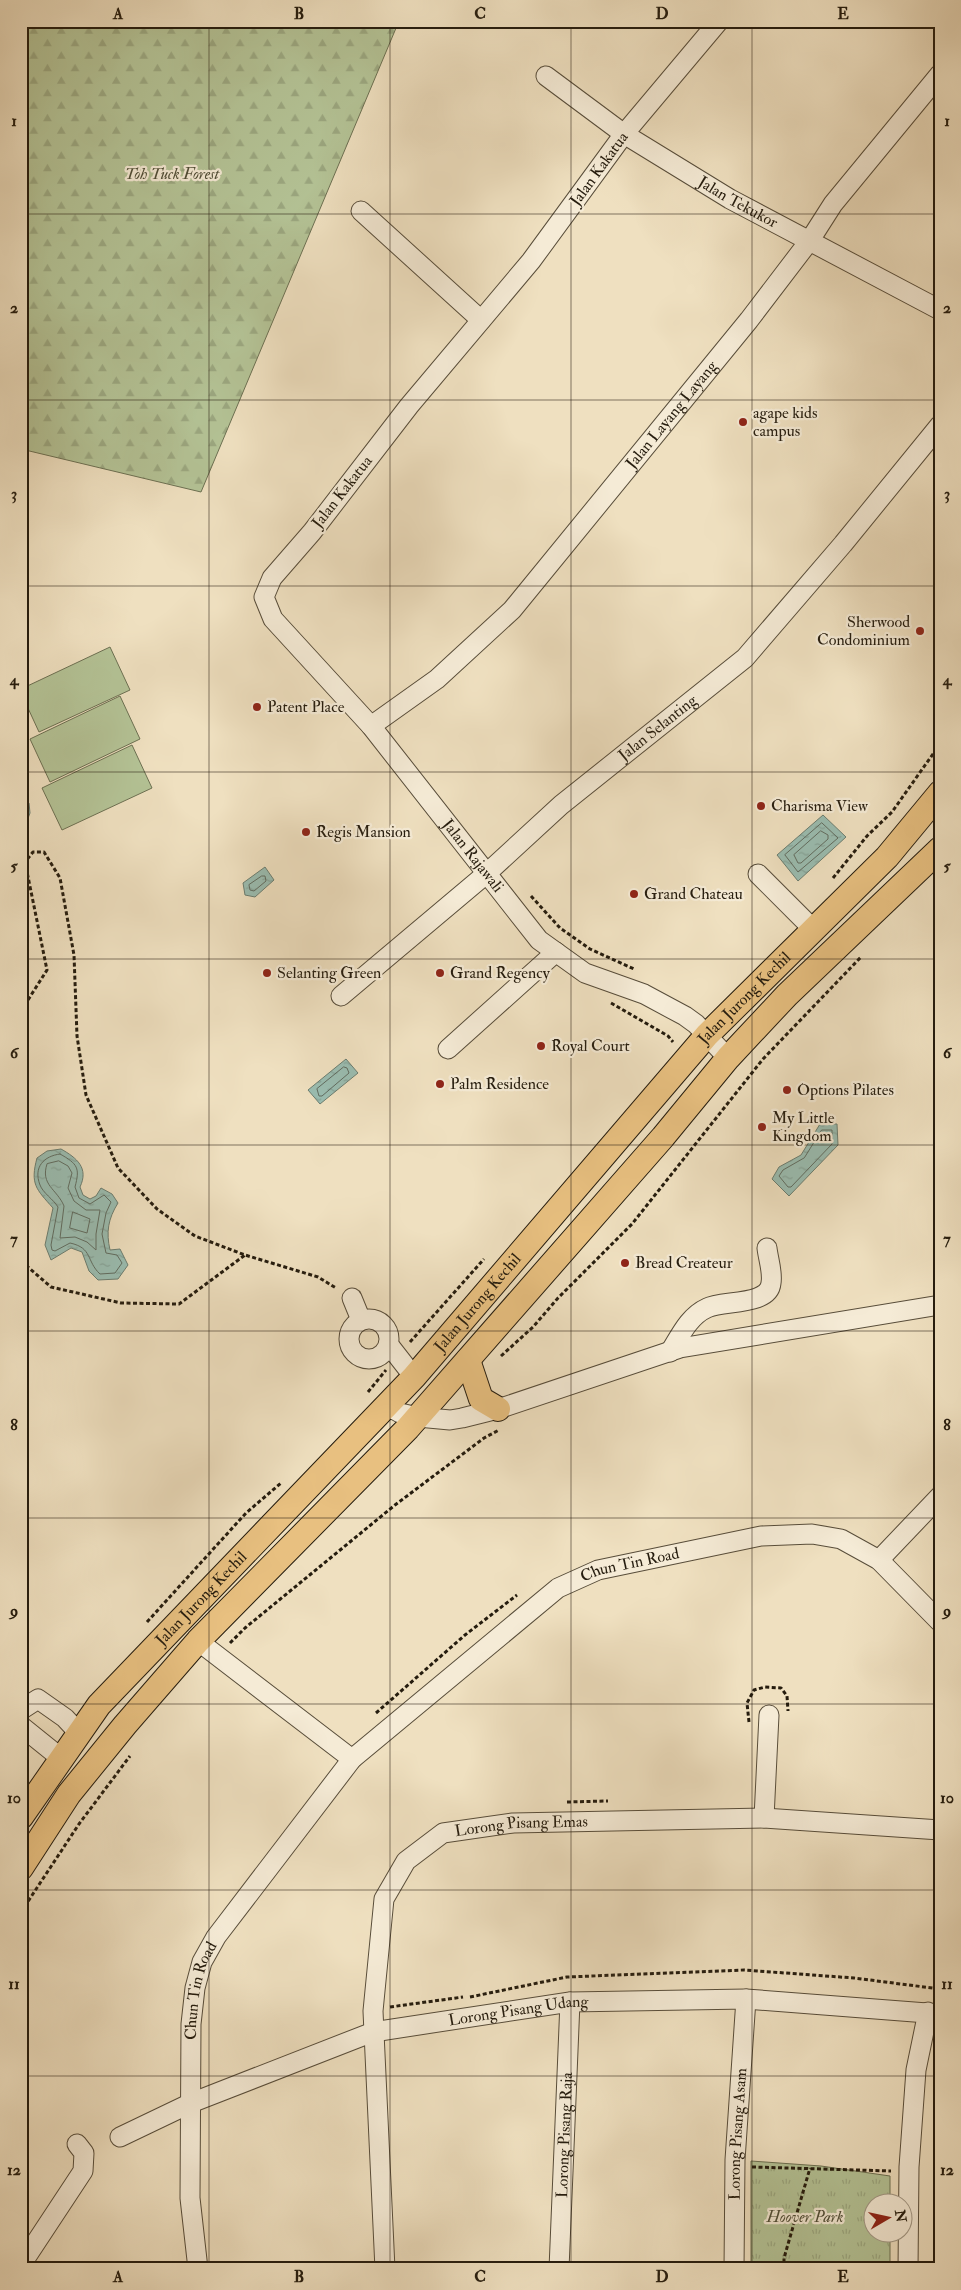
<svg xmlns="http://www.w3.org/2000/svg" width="961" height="2290" font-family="'IM FELL Double Pica',serif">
<defs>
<pattern id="forest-firs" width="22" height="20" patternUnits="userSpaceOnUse" patternTransform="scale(1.25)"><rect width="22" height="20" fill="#b4c396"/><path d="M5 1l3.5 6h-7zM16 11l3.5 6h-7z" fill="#9ba780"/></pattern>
<pattern id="park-tufts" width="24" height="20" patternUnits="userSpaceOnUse" patternTransform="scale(1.25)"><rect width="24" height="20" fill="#b4c396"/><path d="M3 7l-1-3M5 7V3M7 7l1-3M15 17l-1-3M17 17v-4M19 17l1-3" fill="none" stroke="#9ba780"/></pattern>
<pattern id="water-ripples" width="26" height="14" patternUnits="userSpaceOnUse" patternTransform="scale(1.25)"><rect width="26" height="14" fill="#9abdb1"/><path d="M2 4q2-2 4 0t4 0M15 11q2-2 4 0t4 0" fill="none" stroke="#85a297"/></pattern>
</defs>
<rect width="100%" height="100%" fill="#efe0c0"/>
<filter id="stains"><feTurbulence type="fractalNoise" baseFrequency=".004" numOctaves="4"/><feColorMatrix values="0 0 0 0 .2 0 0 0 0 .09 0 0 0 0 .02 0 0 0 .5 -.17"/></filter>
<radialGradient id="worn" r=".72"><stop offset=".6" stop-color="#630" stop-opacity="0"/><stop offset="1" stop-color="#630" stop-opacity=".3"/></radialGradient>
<g fill="#b4c396" stroke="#6c7052">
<path d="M110 647 130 690 39 732 21 693V689Z"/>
<path d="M120 696 140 739 50 782 30 739Z"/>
<path d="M132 745 152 788 62 830 42 788Z"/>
</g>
<path fill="url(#forest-firs)" stroke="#6c7052" d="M21 21H399L201 492 21 449Z"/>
<path fill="url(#park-tufts)" stroke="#6c7052" d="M751 2161 821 2166 890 2176V2202H874V2232L890 2233V2269H751Z"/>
<g fill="url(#water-ripples)" stroke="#6b7d70">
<path d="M29 803 30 813 27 821 21 823V804Z"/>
<path d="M823 815 846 837 798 881 777 855Z"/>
<path d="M265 867 274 880 255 897 245 895 243 883Z"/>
<path d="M346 1059 358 1073 320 1104 308 1090Z"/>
<path d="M820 1124H837L838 1145 789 1196 772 1179 779 1167 801 1155Z"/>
<path d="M61 1149C77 1158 89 1168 80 1187L83 1195 90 1199 96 1196 101 1188 112 1194 118 1203C108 1219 106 1232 110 1250L120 1249 128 1265 118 1279 98 1280 89 1271 82 1252 71 1248 51 1260 45 1245 53 1208C36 1189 30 1184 37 1158L47 1151Z"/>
</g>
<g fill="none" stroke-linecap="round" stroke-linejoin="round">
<g stroke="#606c60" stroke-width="1">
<path d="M822 823 838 838 798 872 785 855Z"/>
<path d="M821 831 828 835V839L801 863H798L794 855Z"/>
<path d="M262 876H265L266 881 254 891 250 890 249 885Z"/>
<path d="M344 1067 347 1068 349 1073 322 1096H319L317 1089Z"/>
<path d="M822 1130H832V1144L791 1187H788L779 1176 783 1170 804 1158Z"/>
<path d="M60 1154C78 1164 80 1168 75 1187L79 1198 90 1204 104 1195 111 1202 106 1213 102 1234 106 1253 117 1255 122 1263 115 1273 100 1274C86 1261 93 1248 70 1243L55 1251 52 1250 51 1245 58 1207C53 1199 43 1193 40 1185 33 1167 44 1156 60 1154Z"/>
<path d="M59 1161 68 1166 72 1173 68 1188 74 1201 86 1210H100L96 1234V1250L87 1242 75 1237 60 1238 64 1206C57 1189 40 1185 47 1164Z"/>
<path d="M73 1212 90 1219 87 1233 70 1228Z"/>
</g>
<defs>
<g id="minor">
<path id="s1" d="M719 21 624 134 531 261 409 406 312 532 272 578 264 597 273 619 371 726 539 940 585 973 644 994 685 1016 696 1024 728 1058"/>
<path id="s2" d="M546 76 624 134 730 199 940 310"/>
<path d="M361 211 481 320"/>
<path id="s3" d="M371 726 437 679 512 610 749 320 810 240 833 204 940 74"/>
<path d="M758 874 814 930"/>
<path id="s4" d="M341 996 486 874 561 805 745 658 843 544 940 425"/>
<path d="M448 1049 556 952"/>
<path d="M352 1298 361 1320"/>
<circle cx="369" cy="1339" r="20"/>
<path d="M389 1345 414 1377"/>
<path d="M670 1352C680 1336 689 1316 707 1308 722 1300 769 1306 771 1283 773 1272 768 1258 767 1248"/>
<path d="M386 1405 400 1413 418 1417 450 1420 462 1418 498 1409 680 1348 940 1305"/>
<path d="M879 1560 940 1496"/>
<path d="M198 1641 352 1759"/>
<path d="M21 1710 38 1699 65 1718 79 1733"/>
<path d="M21 1726 62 1759"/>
<path d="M764 1818 769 1715"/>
<path id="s5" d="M120 2137 191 2103 373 2032 570 2002 746 1999 940 2014"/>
<path d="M21 2265 83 2171 84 2153 77 2144"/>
<path id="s6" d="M198 2269 190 2198 191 2024 195 1988 202 1962 216 1937 352 1759 558 1588 598 1570 761 1536 812 1534 841 1539 879 1560 940 1622"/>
<path id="s7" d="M385 2269 373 2011 384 1899 406 1861 443 1833 513 1823 764 1818 940 1830"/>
<path id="s8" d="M559 2269 570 2002"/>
<path id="s9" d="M734 2269 735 2160 746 1999"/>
<path d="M908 2269 909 2167 916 2070 928 2012"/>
</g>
<g id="major">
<path d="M468 1360 481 1399 498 1409"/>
<path id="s10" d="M21 1817 99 1705 414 1377 707 1035 887 857 940 793"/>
<path d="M21 1868 69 1794 125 1725 198 1641 408 1428 663 1137 728 1058 787 995 940 849"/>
</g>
</defs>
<use href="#minor" stroke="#584d3a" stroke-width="21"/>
<use href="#major" stroke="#251c0e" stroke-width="26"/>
<g stroke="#251c0e" stroke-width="3" stroke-dasharray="4 2.5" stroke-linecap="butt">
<path d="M833 878 867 836 892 812 940 744"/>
<path d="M531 896 560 928 590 949 634 969"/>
<path d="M611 1003 668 1036 673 1042"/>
<path d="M21 1011 47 970 25 862 33 852H44L60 878 74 955 77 1036 86 1095 118 1168 157 1209 195 1236 245 1255 318 1277 336 1288"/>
<path d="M21 1261 51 1287 121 1303 179 1304 245 1255"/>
<path d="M410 1342 484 1259"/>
<path d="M501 1356 533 1327 558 1298 632 1224 763 1059 861 957"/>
<path d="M368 1392 386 1370"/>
<path d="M147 1622 246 1513 281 1483"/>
<path d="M230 1643 245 1628 395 1505 484 1438 499 1430"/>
<path d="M376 1713 465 1635 517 1595"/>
<path d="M749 1722 747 1703 754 1690 765 1687 781 1688 787 1696 788 1711"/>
<path d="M567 1802 608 1801"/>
<path d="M21 1912 79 1824 130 1756"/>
<path d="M470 1997 567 1977 744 1970 854 1978 940 1989"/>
<path d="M390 2007 463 1997"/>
<path d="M752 2167 891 2171"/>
<path d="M784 2269V2258L810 2168"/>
</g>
<use href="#minor" stroke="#f5ebd6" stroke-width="19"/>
<use href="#major" stroke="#e8c080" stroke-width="24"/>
</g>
<path fill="none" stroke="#251c0e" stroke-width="1" stroke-opacity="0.55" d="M209 21V2269M390 21V2269M571 21V2269M752 21V2269M21 214H940M21 400H940M21 586H940M21 772H940M21 959H940M21 1145H940M21 1331H940M21 1518H940M21 1704H940M21 1890H940M21 2076H940"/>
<g fill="#8f2418" stroke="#f5ebd6" stroke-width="2">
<circle cx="743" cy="422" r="5"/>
<circle cx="920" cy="631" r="5"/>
<circle cx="257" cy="707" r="5"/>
<circle cx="761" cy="806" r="5"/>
<circle cx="306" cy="832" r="5"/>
<circle cx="634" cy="894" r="5"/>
<circle cx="267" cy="973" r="5"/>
<circle cx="440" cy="973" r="5"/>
<circle cx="541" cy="1046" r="5"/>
<circle cx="440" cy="1084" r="5"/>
<circle cx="787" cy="1090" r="5"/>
<circle cx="762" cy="1127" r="5"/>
<circle cx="625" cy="1263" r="5"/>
</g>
<g text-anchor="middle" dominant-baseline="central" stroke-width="4.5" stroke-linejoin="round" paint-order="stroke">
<g font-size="16" fill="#251c0e" stroke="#f5ebd6">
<text transform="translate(599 169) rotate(-54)">Jalan Kakatua</text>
<text stroke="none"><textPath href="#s2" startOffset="230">Jalan Tekukor</textPath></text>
<text stroke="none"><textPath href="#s3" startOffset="435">Jalan Layang Layang</textPath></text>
<text transform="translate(342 492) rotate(-52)">Jalan Kakatua</text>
<text stroke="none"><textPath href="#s4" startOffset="415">Jalan Selanting</textPath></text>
<text stroke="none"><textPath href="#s1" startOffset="1069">Jalan Rajawali</textPath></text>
<text stroke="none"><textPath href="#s10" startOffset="1094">Jalan Jurong Kechil</textPath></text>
<text stroke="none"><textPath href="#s10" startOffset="689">Jalan Jurong Kechil</textPath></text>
<text stroke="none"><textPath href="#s6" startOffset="905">Chun Tin Road</textPath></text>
<text stroke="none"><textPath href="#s10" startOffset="284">Jalan Jurong Kechil</textPath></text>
<text stroke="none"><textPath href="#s7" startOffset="540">Lorong Pisang Emas</textPath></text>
<text stroke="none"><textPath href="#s6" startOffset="280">Chun Tin Road</textPath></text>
<text stroke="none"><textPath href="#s5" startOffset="421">Lorong Pisang Udang</textPath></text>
<text stroke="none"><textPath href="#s9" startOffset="135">Lorong Pisang Asam</textPath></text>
<text stroke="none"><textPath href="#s8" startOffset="134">Lorong Pisang Raja</textPath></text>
</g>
<g font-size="16" font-style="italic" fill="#504e37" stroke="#f5ebd6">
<text x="172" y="174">Toh Tuck Forest</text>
<text x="805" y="2217">Hoover Park</text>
</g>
<g font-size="16" fill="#251c0e" stroke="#f5ebd6" text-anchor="start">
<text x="753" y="413">agape kids<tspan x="753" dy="18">campus</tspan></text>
<text x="910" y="622" text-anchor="end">Sherwood<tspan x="910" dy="18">Condominium</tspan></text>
<text x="267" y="707">Patent Place</text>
<text x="771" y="806">Charisma View</text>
<text x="316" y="832">Regis Mansion</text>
<text x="644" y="894">Grand Chateau</text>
<text x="277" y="973">Selanting Green</text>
<text x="450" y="973">Grand Regency</text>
<text x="551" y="1046">Royal Court</text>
<text x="450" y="1084">Palm Residence</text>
<text x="797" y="1090">Options Pilates</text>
<text x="772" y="1118">My Little<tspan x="772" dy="18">Kingdom</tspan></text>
<text x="635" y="1263">Bread Createur</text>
</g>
</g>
<rect width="961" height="2290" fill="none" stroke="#efe0c0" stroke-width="55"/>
<g transform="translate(888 2218) rotate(81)"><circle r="24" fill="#f5ebd6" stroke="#a29886"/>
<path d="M0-4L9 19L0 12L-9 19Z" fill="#8f2418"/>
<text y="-8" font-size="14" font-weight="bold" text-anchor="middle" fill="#251c0e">N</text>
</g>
<rect x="28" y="28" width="906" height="2234" fill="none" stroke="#251c0e" stroke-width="2"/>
<g font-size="16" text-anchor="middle" font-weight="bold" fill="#251c0e">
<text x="118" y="19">A</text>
<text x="299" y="19">B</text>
<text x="480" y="19">C</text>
<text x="662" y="19">D</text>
<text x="843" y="19">E</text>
<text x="14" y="126">1</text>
<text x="947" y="126">1</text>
<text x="14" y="313">2</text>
<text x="947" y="313">2</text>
<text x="14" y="499">3</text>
<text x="947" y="499">3</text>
<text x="14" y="685">4</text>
<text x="947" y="685">4</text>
<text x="14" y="871">5</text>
<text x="947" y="871">5</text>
<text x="14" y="1058">6</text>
<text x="947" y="1058">6</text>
<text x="14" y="1244">7</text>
<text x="947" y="1244">7</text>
<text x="14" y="1430">8</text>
<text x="947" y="1430">8</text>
<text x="14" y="1616">9</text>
<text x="947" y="1616">9</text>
<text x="14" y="1803">10</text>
<text x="947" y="1803">10</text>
<text x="14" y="1989">11</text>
<text x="947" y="1989">11</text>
<text x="14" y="2175">12</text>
<text x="947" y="2175">12</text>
<text x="118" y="2282">A</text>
<text x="299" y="2282">B</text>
<text x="480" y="2282">C</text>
<text x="662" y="2282">D</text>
<text x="843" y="2282">E</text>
</g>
<rect width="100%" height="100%" filter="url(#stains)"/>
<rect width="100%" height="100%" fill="url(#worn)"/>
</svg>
